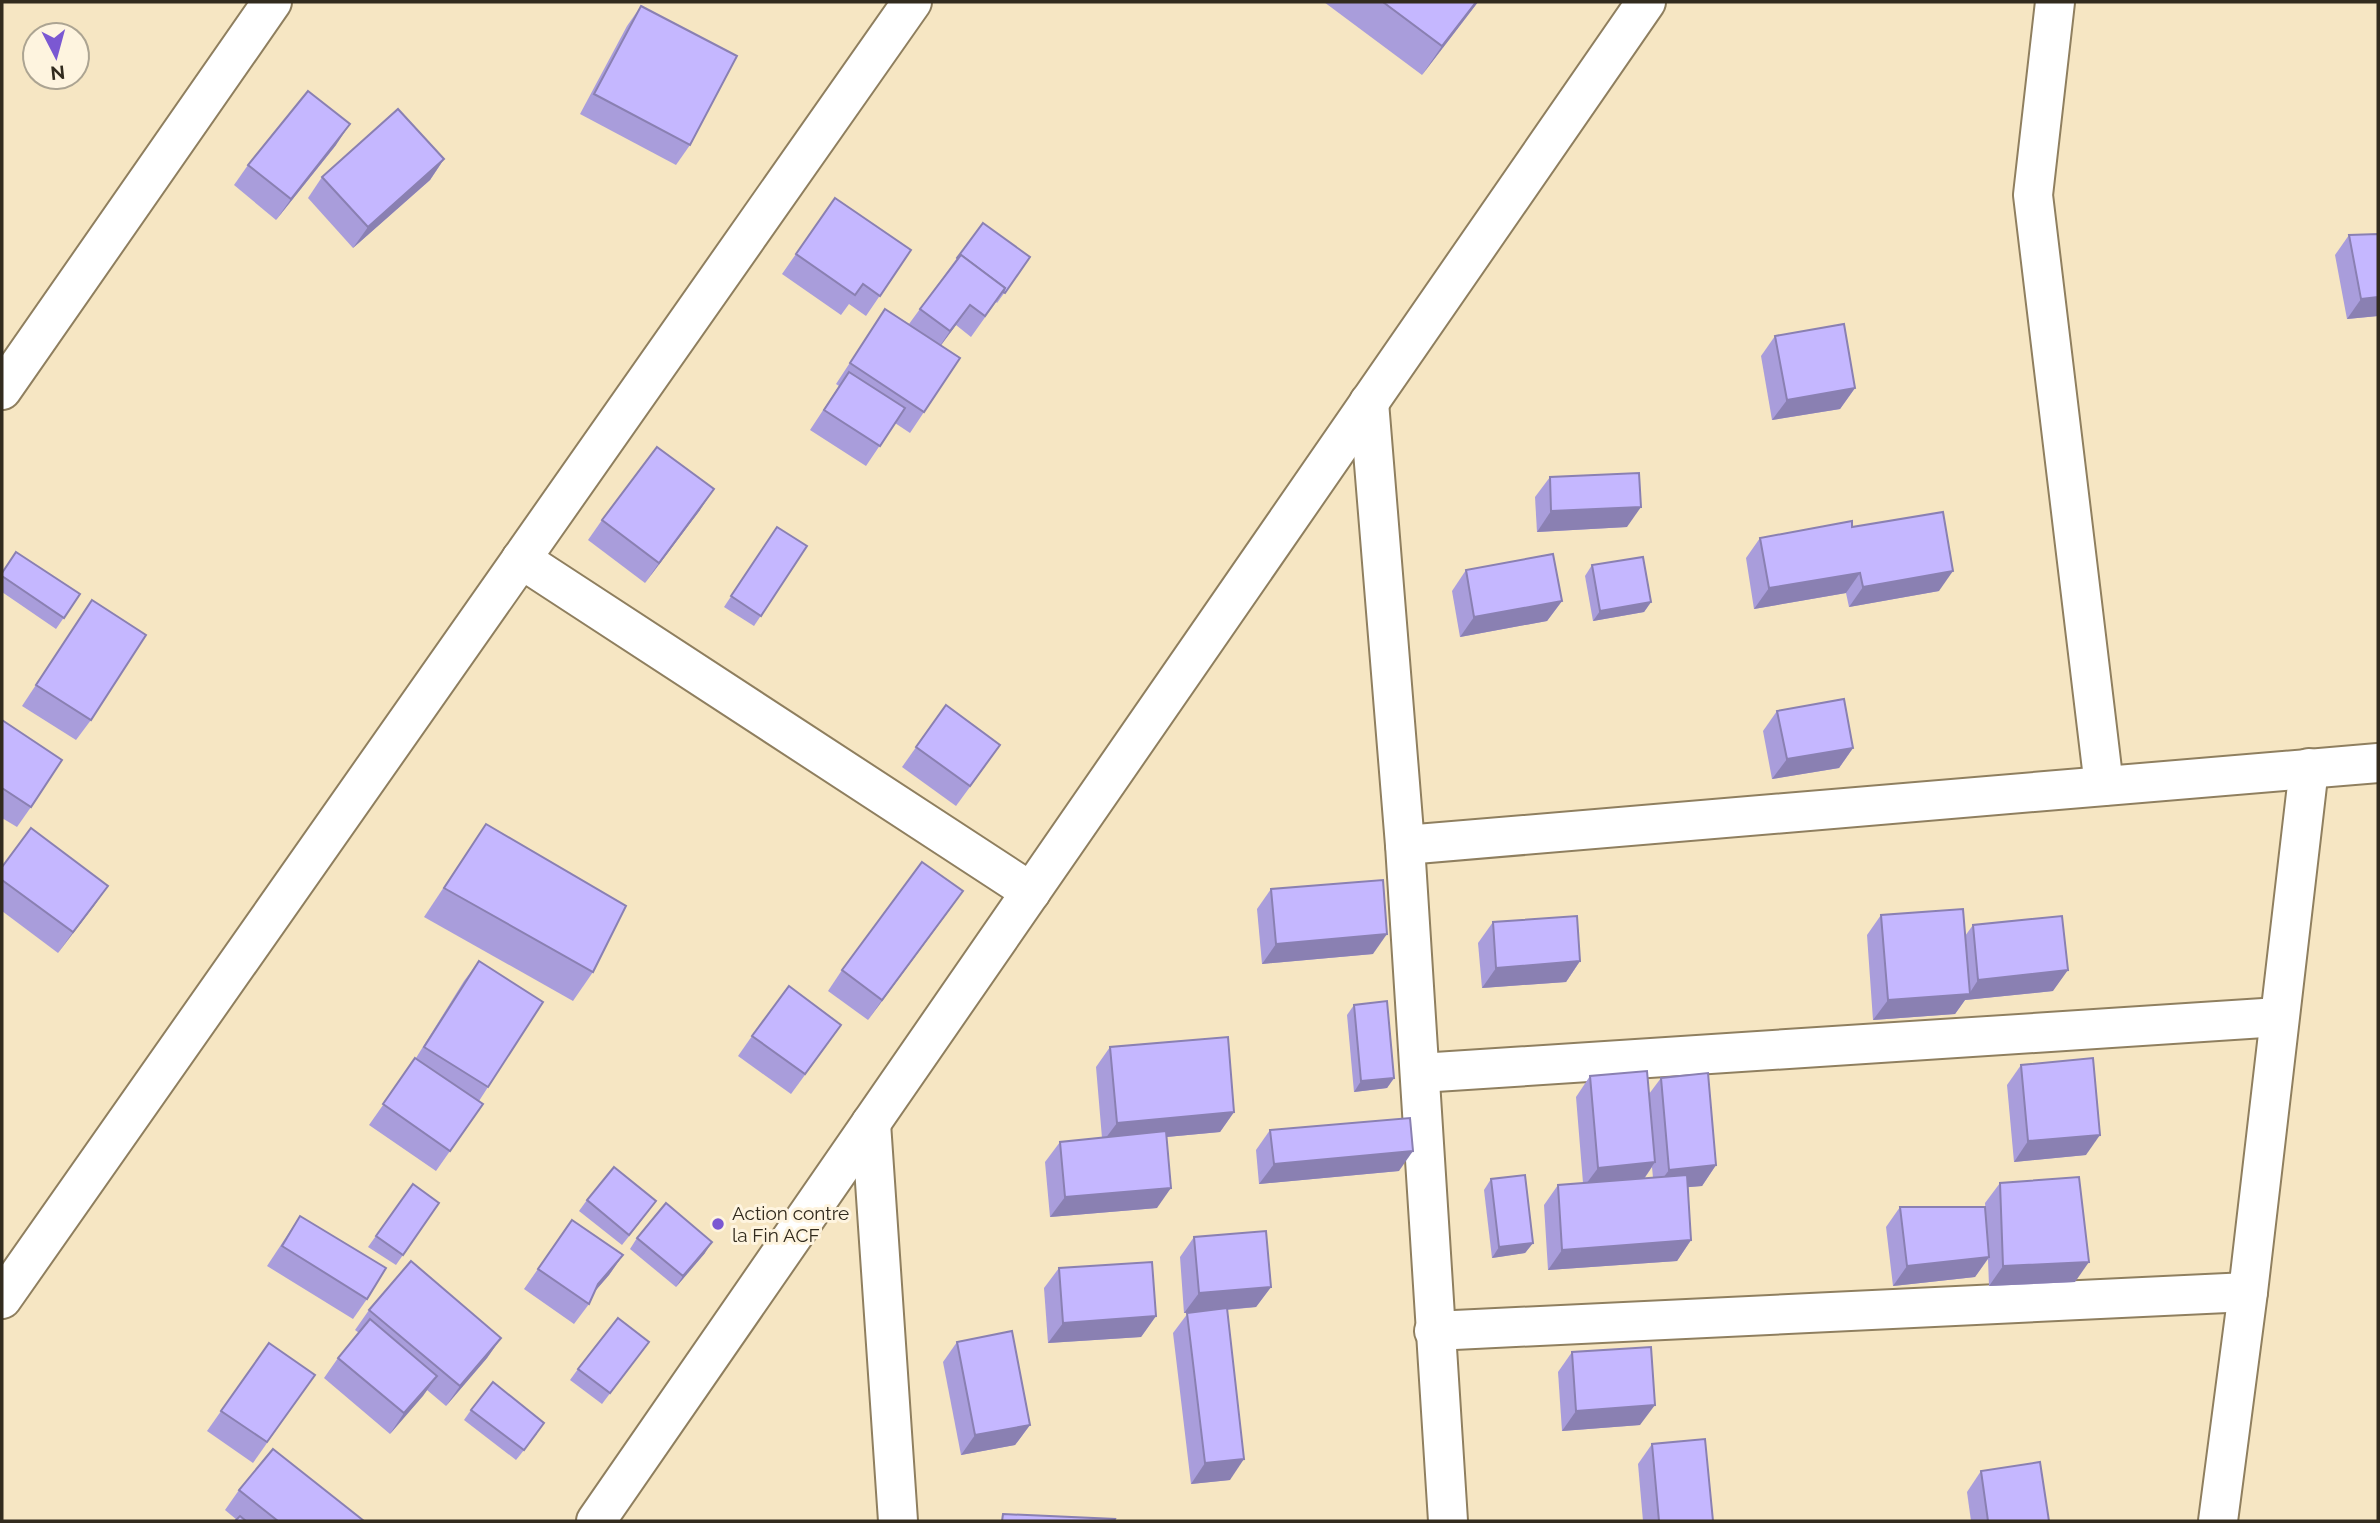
<svg xmlns="http://www.w3.org/2000/svg" width="2380" height="1523" font-family="Raleway,sans-serif">
<rect width="100%" height="100%" fill="#f6e6c3"/>
<g fill="none" stroke-linecap="round" stroke-linejoin="round">
<defs>
<g id="minor">
<path d="M2055 2 2033 195 2104 786"/>
<path d="M2 390 272 2"/>
<path d="M1369 402 1405 845 1448 1521"/>
<path d="M521 559 1031 892"/>
<path d="M1405 845 2378 763"/>
<path d="M1420 1073 2279 1017"/>
<path d="M871 1123 898 1521"/>
<path d="M2 1299 912 2"/>
<path d="M1434 1331 2248 1292"/>
<path d="M596 1521 1646 2"/>
<path d="M2218 1521 2248 1292 2309 768"/>
</g>
</defs>
<use href="#minor" stroke="#8f7f5f" stroke-width="42"/>
<use href="#minor" stroke="#fff" stroke-width="38"/>
</g>
<g fill="#a99ddb" fill-rule="evenodd">
<path d="M1324 2H1478L1422 75Z"/>
<path d="M641 6 690 145 676 165 580 114 627 26Z"/>
<path d="M336 145 276 220 234 185 248 165Z"/>
<path d="M444 159 430 180 353 248 308 198 322 177Z"/>
<path d="M835 198 911 250 866 316 849 304 841 315 782 274Z"/>
<path d="M2378 234V316L2347 319 2335 255 2349 235Z"/>
<path d="M1030 257 997 303 996 302 971 337 956 325 941 345 924 412 910 433 895 423 866 466 810 430 839 386 836 384 885 309 909 324 957 258Z"/>
<path d="M1775 336 1855 388 1840 409 1772 420 1761 356Z"/>
<path d="M1550 477 1627 527 1537 532 1535 497Z"/>
<path d="M700 510 645 583 588 540 602 520Z"/>
<path d="M777 527 807 546 754 626 724 607Z"/>
<path d="M1852 527 1939 591 1849 607 1846 593 1754 609 1746 558 1760 538Z"/>
<path d="M1592 565 1651 602 1644 612 1593 621 1585 576Z"/>
<path d="M1466 570 1562 601 1547 621 1460 637 1452 591Z"/>
<path d="M2 573 80 594 56 629 2 592Z"/>
<path d="M92 600 91 720 76 740 22 706Z"/>
<path d="M946 705 986 765 956 806 902 767Z"/>
<path d="M1777 711 1853 748 1839 768 1772 779 1763 731Z"/>
<path d="M2 720 31 807 17 827 2 818Z"/>
<path d="M486 824 593 972 573 1001 424 917Z"/>
<path d="M2 867 108 886 58 953 2 911Z"/>
<path d="M1271 889 1373 954 1262 964 1257 909Z"/>
<path d="M948 912 868 1020 828 991 842 970Z"/>
<path d="M1881 915 1965 936 1973 925 2053 991 1965 1000 1955 1014 1873 1020 1867 935Z"/>
<path d="M1493 922 1580 961 1566 982 1482 988 1478 943Z"/>
<path d="M479 961 488 1087 479 1101 483 1104 436 1171 369 1125 416 1058 464 981Z"/>
<path d="M1354 1005 1394 1078 1387 1088 1354 1092 1347 1015Z"/>
<path d="M752 1036 827 1045 791 1094 738 1056Z"/>
<path d="M1110 1047 1234 1112 1220 1132 1166 1137 1157 1208 1050 1217 1045 1162 1060 1142 1102 1138 1096 1067Z"/>
<path d="M2021 1065 2086 1155 2014 1162 2007 1085Z"/>
<path d="M1590 1076 1649 1094 1661 1078 1716 1165 1702 1186 1688 1187 1691 1240 1677 1261 1548 1270 1544 1205 1558 1185 1583 1183 1576 1097ZM1652 1167 1653 1178 1644 1179Z"/>
<path d="M1270 1130 1399 1171 1259 1184 1256 1150Z"/>
<path d="M1491 1179 1533 1243 1525 1253 1492 1258 1484 1190Z"/>
<path d="M2000 1183 2075 1282 1989 1286 1988 1259 1975 1277 1893 1286 1886 1227 1900 1207 1986 1217 1985 1203Z"/>
<path d="M413 1184 439 1203 396 1265 368 1247Z"/>
<path d="M587 1200 649 1211 622 1245 579 1211Z"/>
<path d="M300 1216 367 1299 353 1319 267 1266Z"/>
<path d="M572 1220 623 1255 609 1275 594 1292 589 1304 574 1324 524 1289Z"/>
<path d="M1194 1237 1271 1287 1256 1307 1227 1310 1230 1480 1191 1484 1173 1333 1188 1313H1184L1180 1257Z"/>
<path d="M637 1238 705 1253 676 1287 630 1249Z"/>
<path d="M1059 1268 1156 1316 1141 1337 1048 1343 1044 1288Z"/>
<path d="M369 1310 501 1338 487 1358 446 1406 427 1390 390 1434 324 1378 338 1358 359 1333 355 1330Z"/>
<path d="M957 1342 1030 1425 1015 1445 961 1455 943 1362Z"/>
<path d="M269 1343 315 1375 253 1463 207 1431Z"/>
<path d="M641 1352 602 1404 570 1380 578 1369Z"/>
<path d="M1572 1352 1640 1425 1562 1431 1558 1372Z"/>
<path d="M471 1410 537 1434 516 1460 464 1420Z"/>
<path d="M1652 1444 1713 1521H1643L1638 1464Z"/>
<path d="M1981 1471 2049 1521H1971L1967 1492Z"/>
<path d="M239 1490 364 1521H235L237 1520 225 1510Z"/>
</g>
<g fill="#8a80b2">
<path d="M1476 2H1478L1422 75 1442 46Z"/>
<path d="M350 124 336 145 276 220 291 199Z"/>
<path d="M444 159 430 180 353 248 368 227Z"/>
<path d="M2378 297V316L2347 319 2361 299Z"/>
<path d="M970 305 956 325 936 352 950 331Z"/>
<path d="M1855 388 1840 409 1772 420 1787 400Z"/>
<path d="M714 489 700 510 645 583 659 563Z"/>
<path d="M1641 507 1627 527 1537 532 1551 511Z"/>
<path d="M1953 571 1939 591 1849 607 1863 587Z"/>
<path d="M1860 573 1846 593 1754 609 1769 588Z"/>
<path d="M1562 601 1547 621 1460 637 1474 617Z"/>
<path d="M1651 602 1644 612 1593 621 1600 611Z"/>
<path d="M1853 748 1839 768 1772 779 1787 759Z"/>
<path d="M108 886 94 906 58 953 73 932Z"/>
<path d="M963 891 948 912 868 1020 882 1000Z"/>
<path d="M1387 934 1373 954 1262 964 1276 944Z"/>
<path d="M1580 961 1566 982 1482 988 1496 968Z"/>
<path d="M2068 970 2053 991 1965 1000 1955 1014 1873 1020 1888 1000 1969 994 1978 980Z"/>
<path d="M1394 1078 1387 1088 1354 1092 1361 1081Z"/>
<path d="M1234 1112 1220 1132 1102 1143 1117 1123Z"/>
<path d="M2100 1135 2086 1155 2014 1162 2028 1141Z"/>
<path d="M1413 1151 1399 1171 1259 1184 1274 1164Z"/>
<path d="M1655 1162 1641 1183 1583 1188 1598 1168Z"/>
<path d="M1716 1165 1702 1186 1654 1190 1669 1170Z"/>
<path d="M1171 1188 1157 1208 1050 1217 1065 1197Z"/>
<path d="M1691 1240 1677 1261 1548 1270 1562 1250Z"/>
<path d="M712 1242 705 1253 676 1287 683 1276Z"/>
<path d="M1533 1243 1525 1253 1492 1258 1499 1247Z"/>
<path d="M623 1255 609 1275 584 1304 598 1284Z"/>
<path d="M1989 1257 1975 1277 1893 1286 1907 1266Z"/>
<path d="M2089 1262 2075 1282 1989 1286 2003 1266Z"/>
<path d="M1271 1287 1256 1307 1184 1313 1199 1293Z"/>
<path d="M1156 1316 1141 1337 1048 1343 1063 1323Z"/>
<path d="M501 1338 487 1358 446 1406 460 1386Z"/>
<path d="M437 1376 423 1396 390 1434 404 1413Z"/>
<path d="M1655 1405 1640 1425 1562 1431 1576 1411Z"/>
<path d="M1030 1425 1015 1445 961 1455 975 1435Z"/>
<path d="M1244 1459 1230 1480 1191 1484 1205 1463Z"/>
</g>
<g fill="#c5b7ff" stroke="#8a80b2" stroke-width="2">
<path d="M1383 2H1476L1442 46Z"/>
<path d="M641 6 737 56 690 145 594 94Z"/>
<path d="M308 91 350 124 291 199 248 165Z"/>
<path d="M398 109 444 159 368 227 322 177Z"/>
<path d="M835 198 911 250 880 296 863 284 855 295 796 254Z"/>
<path d="M983 223 1030 257 1005 293 1003 292 1005 288 961 255 958 259 957 258Z"/>
<path d="M2378 234V297L2361 299 2349 235Z"/>
<path d="M961 255 1005 288 985 316 970 305 950 331 920 309Z"/>
<path d="M885 309 960 358 924 412 850 363Z"/>
<path d="M1844 324 1855 388 1787 400 1775 336Z"/>
<path d="M849 372 905 408 880 446 824 410Z"/>
<path d="M657 447 714 489 659 563 602 520Z"/>
<path d="M1639 473 1641 507 1551 511 1550 477Z"/>
<path d="M1943 512 1953 571 1863 587 1860 573 1769 588 1760 538 1852 521V527Z"/>
<path d="M777 527 807 546 761 616 731 596Z"/>
<path d="M16 552 80 594 64 618 2 576V573Z"/>
<path d="M1553 554 1562 601 1474 617 1466 570Z"/>
<path d="M1643 557 1651 602 1600 611 1592 565Z"/>
<path d="M92 600 146 635 91 720 36 685Z"/>
<path d="M1844 699 1853 748 1787 759 1777 711Z"/>
<path d="M946 705 1000 745 970 786 916 747Z"/>
<path d="M2 720 62 760 31 807 2 788Z"/>
<path d="M486 824 626 906 593 972 444 888Z"/>
<path d="M31 828 108 886 73 932 2 880V867Z"/>
<path d="M922 862 963 891 882 1000 842 970Z"/>
<path d="M1383 880 1387 934 1276 944 1271 889Z"/>
<path d="M1963 909 1970 994 1888 1000 1881 915Z"/>
<path d="M1577 916 1580 961 1496 968 1493 922Z"/>
<path d="M2062 916 2068 970 1978 980 1973 925Z"/>
<path d="M479 961 543 1002 488 1087 424 1047Z"/>
<path d="M789 986 841 1025 805 1074 752 1036Z"/>
<path d="M1387 1001 1394 1078 1361 1081 1354 1005Z"/>
<path d="M1228 1037 1234 1112 1117 1123 1110 1047Z"/>
<path d="M415 1058 483 1104 450 1151 383 1104Z"/>
<path d="M2093 1058 2100 1135 2028 1141 2021 1065Z"/>
<path d="M1647 1071 1655 1162 1598 1168 1590 1076Z"/>
<path d="M1708 1073 1716 1165 1669 1170 1661 1078Z"/>
<path d="M1410 1118 1413 1151 1274 1164 1270 1130Z"/>
<path d="M1166 1131 1171 1188 1065 1197 1060 1142Z"/>
<path d="M614 1167 656 1201 629 1235 587 1200Z"/>
<path d="M1525 1175 1533 1243 1499 1247 1491 1179Z"/>
<path d="M1687 1175 1691 1240 1562 1250 1558 1185Z"/>
<path d="M2079 1177 2089 1262 2003 1266 2000 1183Z"/>
<path d="M413 1184 439 1203 403 1255 376 1236Z"/>
<path d="M666 1203 712 1242 683 1276 637 1238Z"/>
<path d="M1900 1207H1985L1989 1257 1907 1266Z"/>
<path d="M300 1216 386 1268 367 1299 282 1246Z"/>
<path d="M572 1220 623 1255 598 1284 589 1304 538 1269Z"/>
<path d="M1266 1231 1271 1287 1199 1293 1194 1237Z"/>
<path d="M411 1261 501 1338 460 1386 369 1310Z"/>
<path d="M1152 1262 1156 1316 1063 1323 1059 1268Z"/>
<path d="M1227 1308 1244 1459 1205 1463 1187 1313Z"/>
<path d="M618 1318 649 1342 610 1393 578 1369Z"/>
<path d="M370 1319 437 1376 404 1413 338 1358Z"/>
<path d="M1012 1331 1030 1425 975 1435 957 1342Z"/>
<path d="M269 1343 315 1375 267 1442 221 1411Z"/>
<path d="M1651 1347 1655 1405 1576 1411 1572 1352Z"/>
<path d="M493 1382 544 1423 524 1450 471 1410Z"/>
<path d="M1705 1439 1713 1521H1659L1652 1444Z"/>
<path d="M273 1449 364 1521H278L239 1490Z"/>
<path d="M2040 1462 2049 1521H1988L1981 1471Z"/>
<path d="M1003 1514 1115 1519 1114 1521H1002Z"/>
<path d="M240 1516 246 1521H235Z"/>
</g>
<circle fill="#7b58d2" stroke="#fef4df" stroke-width="2.5" cx="718" cy="1224" r="7"/>
<g text-anchor="middle" dominant-baseline="central" stroke-width="6" stroke-linejoin="round" paint-order="stroke">
<g font-size="19" fill="#322b1e" stroke="#fef4df" text-anchor="start">
<text x="732" y="1213">Action contre<tspan x="732" dy="22">la Fin ACF</tspan></text>
</g>
</g>
<rect width="2380" height="1523" fill="none" stroke="#322b1e" stroke-width="7"/>
<g transform="translate(56 56) rotate(174)"><circle r="33" fill="#fef4df" stroke="#aca492" stroke-width="2"/>
<path d="M0-5L12 26L0 18L-12 26Z" fill="#7b58d2"/>
<text y="-10" font-size="19" font-weight="bold" text-anchor="middle" fill="#322b1e">N</text>
</g>
</svg>
